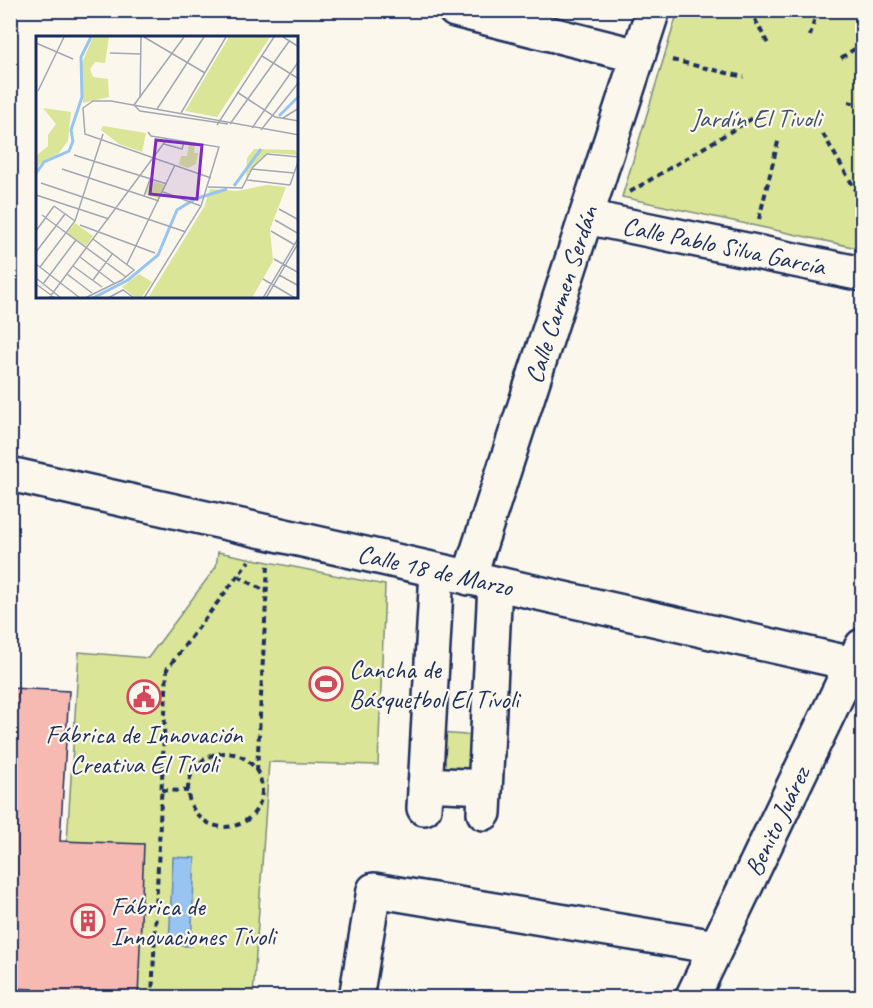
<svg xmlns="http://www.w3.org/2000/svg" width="873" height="1008" font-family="Caveat,sans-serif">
<rect width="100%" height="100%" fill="#fbf7ec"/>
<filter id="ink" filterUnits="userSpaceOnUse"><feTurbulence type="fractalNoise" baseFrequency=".0167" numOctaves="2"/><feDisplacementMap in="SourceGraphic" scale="12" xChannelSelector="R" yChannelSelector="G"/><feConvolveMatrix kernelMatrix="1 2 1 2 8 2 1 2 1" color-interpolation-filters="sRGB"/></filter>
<g filter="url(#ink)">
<g fill="#dae598" stroke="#7a8a7b" stroke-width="1.5">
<path d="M678 11H862V249L622 197Z"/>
<path d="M218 552 385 585 378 765 269 762 253 997H138L67 842 79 652 148 658 216 567Z"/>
<path d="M438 733 480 736 477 778 435 776Z"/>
</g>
<path fill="#98c4f1" stroke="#6688b6" stroke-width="1.5" d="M173 857 195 858 191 946 169 945Z"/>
<path fill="#f6bab2" stroke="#1b2f5e" stroke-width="1.5" d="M10 688 69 691 60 841 144 844 138 998H33V989L10 988Z"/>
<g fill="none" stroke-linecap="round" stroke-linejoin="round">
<defs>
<g id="minor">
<path d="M455 10 638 56"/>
<path id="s1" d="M586 217 862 274"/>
<path id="s2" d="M10 474 862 666"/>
<path id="s3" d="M469 578 653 10"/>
<path d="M425 784 485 787"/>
<path d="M424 808 437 571"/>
<path d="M484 813 495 584"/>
<path d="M356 998 374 890 716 947"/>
<path id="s4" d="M692 998 852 664 862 646"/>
</g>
</defs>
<use href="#minor" stroke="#1b2f5e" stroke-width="38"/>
<g stroke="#1b2f5e" stroke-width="4" stroke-dasharray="6 4.5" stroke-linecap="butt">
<path d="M750 10 768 44"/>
<path d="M810 36 817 10"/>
<path d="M841 58 862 44"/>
<path d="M672 60 744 77"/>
<path d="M848 102 862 105"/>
<path d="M823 134 862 201"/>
<path d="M630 192 753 118"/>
<path d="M759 219 779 138"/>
<path d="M238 576 267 592"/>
<circle cx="225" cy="790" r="37"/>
<path d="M257 771 268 565"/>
<path d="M162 790 188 791"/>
<path d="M152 998 167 669 249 561"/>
</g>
<use href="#minor" stroke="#fbf7ec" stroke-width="33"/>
</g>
</g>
<defs>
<symbol id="stadium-ring" viewBox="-11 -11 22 22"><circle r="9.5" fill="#fbf7ec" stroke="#d1495b" stroke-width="1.5"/><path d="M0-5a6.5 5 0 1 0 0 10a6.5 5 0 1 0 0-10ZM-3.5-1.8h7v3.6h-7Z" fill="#d1495b"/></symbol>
<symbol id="civic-ring" viewBox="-11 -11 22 22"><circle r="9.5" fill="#fbf7ec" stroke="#d1495b" stroke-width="1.5"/><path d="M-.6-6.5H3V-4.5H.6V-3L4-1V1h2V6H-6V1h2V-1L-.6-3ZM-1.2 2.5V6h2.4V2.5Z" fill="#d1495b"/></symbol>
<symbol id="building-ring" viewBox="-11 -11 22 22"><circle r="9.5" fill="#fbf7ec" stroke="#d1495b" stroke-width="1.5"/><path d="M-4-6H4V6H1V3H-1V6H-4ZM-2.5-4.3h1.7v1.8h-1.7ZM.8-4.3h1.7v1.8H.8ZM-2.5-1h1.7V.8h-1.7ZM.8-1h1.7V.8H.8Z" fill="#d1495b"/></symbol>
</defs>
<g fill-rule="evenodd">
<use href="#stadium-ring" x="307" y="665" width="38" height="38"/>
<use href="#civic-ring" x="125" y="678" width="38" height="38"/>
<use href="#building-ring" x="69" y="902" width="38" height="38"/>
</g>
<g text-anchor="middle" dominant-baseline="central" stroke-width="4.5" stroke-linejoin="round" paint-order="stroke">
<g font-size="26" fill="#41536a" stroke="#fbf7ec">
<text x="756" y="118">Jardín El Tivoli</text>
</g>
<g font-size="26" fill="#1b2f5e" stroke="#fbf7ec">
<text stroke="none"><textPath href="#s1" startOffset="141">Calle Pablo Silva García</textPath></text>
<text stroke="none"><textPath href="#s3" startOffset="298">Calle Carmen Serdán</textPath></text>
<text stroke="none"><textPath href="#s2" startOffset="436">Calle 18 de Marzo</textPath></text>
<text stroke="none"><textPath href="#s4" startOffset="196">Benito Juárez</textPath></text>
</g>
<g font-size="26" fill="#1b2f5e" stroke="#fbf7ec" text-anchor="start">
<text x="349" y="669">Cancha de<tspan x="349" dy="30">Básquetbol El Tívoli</tspan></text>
<text x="144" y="734" text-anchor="middle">Fábrica de Innovación<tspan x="144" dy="30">Creativa El Tívoli</tspan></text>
<text x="111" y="906">Fábrica de<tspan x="111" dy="30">Innovaciones Tívoli</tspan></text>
</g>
</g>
<g transform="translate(36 36)">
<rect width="262" height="262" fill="#fbf7ec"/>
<path d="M57 1H73L69 27 59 26 54 33 57 41 72 43 73 61 47 67 46 27ZM193 1H234L181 81 149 75ZM7 72 35 76 32 105 22 118 7 125 0 132V120L12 110V99L20 88ZM67 90 110 97 106 116 83 108 65 94ZM153 108H159L158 117H162L160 128 152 132 143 129 145 120H151ZM218 113 259 114 262 119 234 117 225 122 210 142 211 122ZM114 144 129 149 123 163 109 158ZM231 149 250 151 234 193 237 225 216 262H112L168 171 174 153 201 155ZM39 187 57 200 50 210 31 197ZM103 238 116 246 105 262H100L86 251Z" fill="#dae598"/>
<path fill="none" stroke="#98c4f1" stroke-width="3" d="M243 80 263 60M0 137 8 126 33 115 37 105 35 94 46 61 45 21 55 1M198 150 225 113M57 262 92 244 122 219 141 174 159 163 191 153"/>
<path fill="none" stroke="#a1a7b3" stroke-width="1.5" d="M108 1 169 37M247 1 263 11M0 7 37 23M74 17 105 18M226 20 263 43M2 55 28 1M201 56 239 81 263 85M104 62 105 1M98 69 104 75 192 88M98 69 148 1M121 73 168 1M145 77 190 1M247 82 263 72M194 88 254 4M181 89 238 1M216 92 263 25M225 94 263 46M128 108 146 113 148 106M38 119 131 148M26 133 123 165M216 133 258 137M175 142 49 98 47 72 57 65H75L263 99M211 144 254 149M5 147 150 196M254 149 263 123M172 151 206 152 217 131 231 118 263 121M127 156 165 170M0 159 73 183M108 160 114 143M18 170 39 185M243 173 263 184M6 179 90 241M239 184 263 198M44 189 119 217M0 195 18 170M235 195 259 209M0 216 29 178M44 221 78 247M238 223 263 237M0 228 44 262M91 228 139 129M37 230 66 251M4 231 39 185 67 98M31 238 56 257M243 239 263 250M0 242 25 262M227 243 259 262M57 244 77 217M0 248 19 262M7 248 40 204M13 262 131 103M49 262 86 244 98 234 57 203M72 262 87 254 98 262M108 262 165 170 183 111 115 100 112 96M227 262 263 201M230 262 263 206"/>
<path fill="#7b2cbf" fill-opacity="0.15" stroke="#7b2cbf" stroke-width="3" d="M120 104 166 109 161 163 114 158Z"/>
<rect width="262" height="262" fill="none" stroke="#1b2f5e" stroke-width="3"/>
</g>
<rect width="873" height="1008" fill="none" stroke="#fbf7ec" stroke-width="36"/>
<rect x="18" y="18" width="837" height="972" fill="none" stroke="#1b2f5e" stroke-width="2" filter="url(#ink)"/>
</svg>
